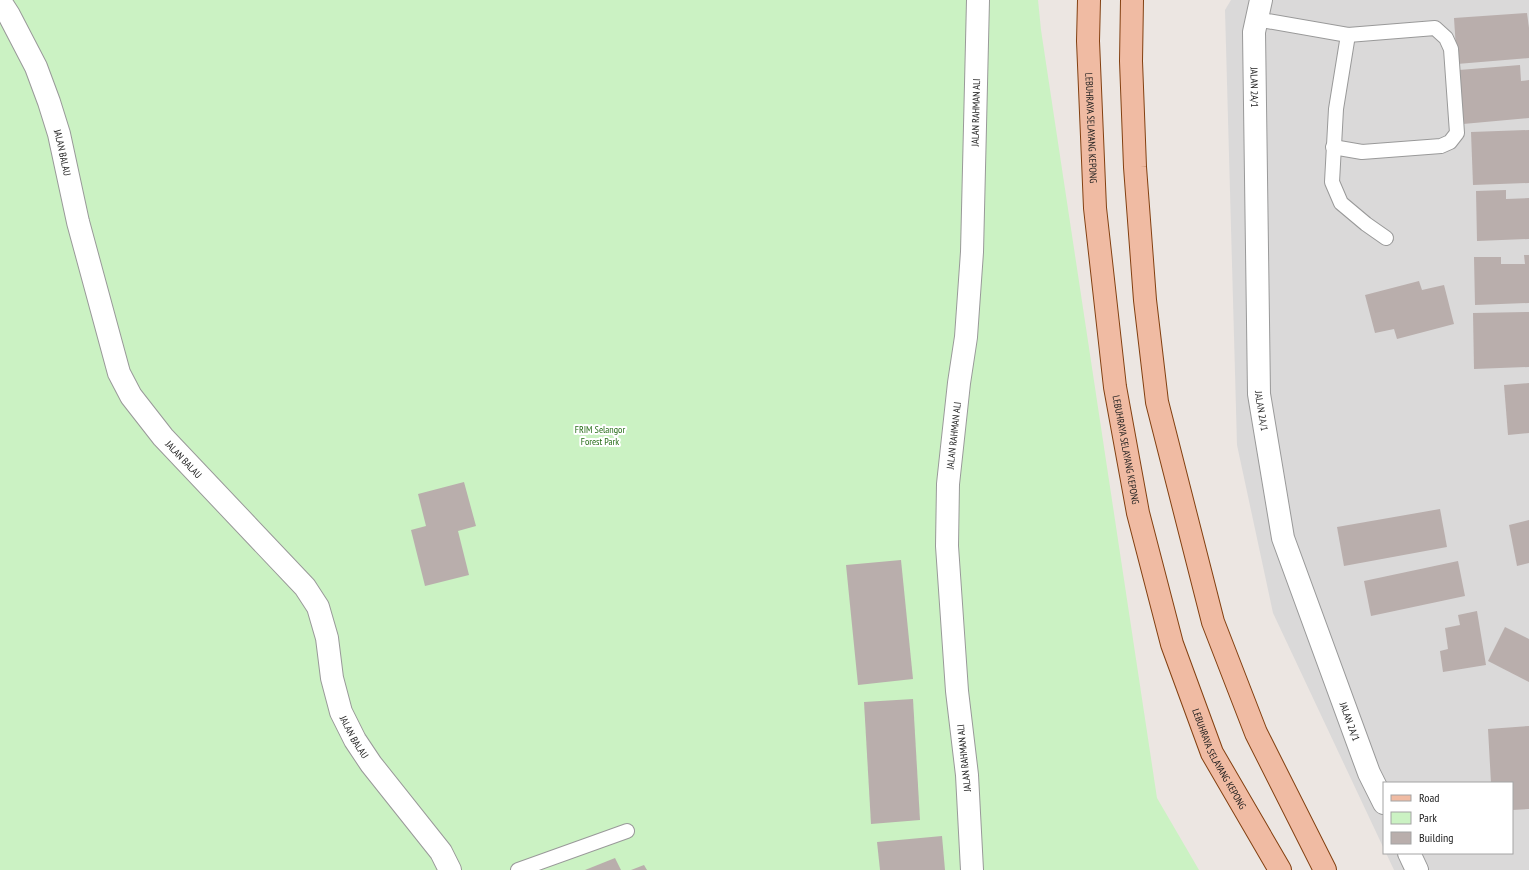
<svg xmlns="http://www.w3.org/2000/svg" width="1529" height="870" font-family="'PT Sans Narrow',sans-serif">
<rect width="100%" height="100%" fill="#ece6e2"/>
<path fill="#dad9d9" d="M1231 0H1529V870H1394L1386 853H1512V783H1384V849L1273 613 1237 445 1225 10Z"/>
<path fill="#cbf2c3" d="M0 0H1038L1041 30 1157 798 1199 870H0Z"/>
<g fill="#b9aeac">
<path d="M1527 13 1529 28V58L1457 64 1454 18Z"/>
<path d="M1520 65 1521 81 1529 80V118L1463 124 1459 70Z"/>
<path d="M1529 130V183L1473 185 1471 132Z"/>
<path d="M1506 190V199L1529 198V239L1477 241 1476 191Z"/>
<path d="M1524 255H1529V303L1475 305 1474 257H1501V264H1525Z"/>
<path d="M1419 281 1422 290 1444 285 1454 324 1397 339 1394 329 1375 333 1365 295Z"/>
<path d="M1529 312V367L1474 369 1473 313Z"/>
<path d="M1529 383V433L1508 435 1504 385Z"/>
<path d="M464 482 476 526 458 531 469 575 425 586 411 530 426 526 418 494Z"/>
<path d="M1440 509 1447 547 1344 566 1337 527Z"/>
<path d="M1529 520V563L1517 566 1509 525Z"/>
<path d="M901 560 913 679 858 685 846 565Z"/>
<path d="M1458 561 1465 596 1371 616 1364 581Z"/>
<path d="M1477 611 1486 665 1443 672 1440 651 1448 649 1445 628 1460 625 1458 615Z"/>
<path d="M1505 627 1529 639V682L1488 661Z"/>
<path d="M913 699 920 820 871 824 864 702Z"/>
<path d="M1529 726V809L1512 810V783H1491L1488 729Z"/>
<path d="M942 836 945 870H880L877 842Z"/>
<path d="M615 858 621 870H585Z"/>
<path d="M644 865 647 870H631Z"/>
</g>
<g fill="none" stroke-linecap="round" stroke-linejoin="round">
<defs>
<g id="service">
<path d="M1256 19 1348 35 1435 28 1446 38 1451 49 1457 133 1450 142 1441 146 1362 152 1333 147"/>
<path d="M1348 35 1336 109 1332 182 1341 203 1366 224 1386 238"/>
<path d="M518 870 627 831"/>
</g>
<g id="minor">
<path id="s1" d="M1261 0 1254 32 1259 394 1283 538 1369 773 1384 803"/>
<path id="s2" d="M0 1 9 15 36 67 49 102 59 134 78 222 119 373 131 396 163 437 305 587 318 607 327 638 332 678 341 712 355 740 371 764 441 852 450 870"/>
<path d="M1409 853 1417 870"/>
<path id="s3" d="M972 870 967 775 957 691 947 546 948 484 959 383 966 337 972 252 978 0"/>
</g>
<g id="primary">
<path id="s4" d="M1089 0 1088 41 1095 208 1115 387 1138 513 1172 644 1212 753 1280 870"/>
<path d="M1132 0 1131 61 1135 167 1145 300 1157 402 1213 622 1256 733 1325 870"/>
</g>
</defs>
<use href="#service" stroke="#999" stroke-width="16"/>
<use href="#minor" stroke="#999" stroke-width="24"/>
<use href="#primary" stroke="#834011" stroke-width="24"/>
<use href="#service" stroke="#fff" stroke-width="14"/>
<use href="#minor" stroke="#fff" stroke-width="22"/>
<use href="#primary" stroke="#f0bba3" stroke-width="22"/>
</g>
<g text-anchor="middle" dominant-baseline="central" stroke-width="4" stroke-linejoin="round" paint-order="stroke">
<g font-size="10" fill="#1c1c1c" stroke="#fff">
<text stroke="none"><textPath href="#s1" startOffset="88">JALAN 2A/1</textPath></text>
<text stroke="none"><textPath href="#s3" startOffset="760">JALAN RAHMAN ALI</textPath></text>
<text stroke="none"><textPath href="#s4" startOffset="128">LEBUHRAYA SELAYANG KEPONG</textPath></text>
<text stroke="none"><textPath href="#s2" startOffset="165">JALAN BALAU</textPath></text>
<text stroke="none"><textPath href="#s1" startOffset="412">JALAN 2A/1</textPath></text>
<text stroke="none"><textPath href="#s3" startOffset="436">JALAN RAHMAN ALI</textPath></text>
<text stroke="none"><textPath href="#s4" startOffset="452">LEBUHRAYA SELAYANG KEPONG</textPath></text>
<text stroke="none"><textPath href="#s2" startOffset="501">JALAN BALAU</textPath></text>
<text stroke="none"><textPath href="#s1" startOffset="736">JALAN 2A/1</textPath></text>
<text stroke="none"><textPath href="#s2" startOffset="837">JALAN BALAU</textPath></text>
<text transform="translate(964 758) rotate(-96)">JALAN RAHMAN ALI</text>
<text stroke="none"><textPath href="#s4" startOffset="776">LEBUHRAYA SELAYANG KEPONG</textPath></text>
</g>
<g font-size="10" fill="#266c17" stroke="#fff">
<text x="600" y="429">FRIM Selangor<tspan x="600" dy="12">Forest Park</tspan></text>
</g>
</g>
<rect x="1383" y="782" width="130" height="72" fill="#ffffff" stroke="#a4a4a4"/>
<rect x="1391" y="795" width="20" height="6" fill="#f0bba3" stroke="#a4a4a4"/>
<text x="1419" y="802" font-size="12" fill="#1c1c1c">Road</text>
<rect x="1391" y="812" width="20" height="12" fill="#cbf2c3" stroke="#a4a4a4"/>
<text x="1419" y="822" font-size="12" fill="#1c1c1c">Park</text>
<rect x="1391" y="832" width="20" height="12" fill="#b9aeac" stroke="#a4a4a4"/>
<text x="1419" y="842" font-size="12" fill="#1c1c1c">Building</text>
</svg>
